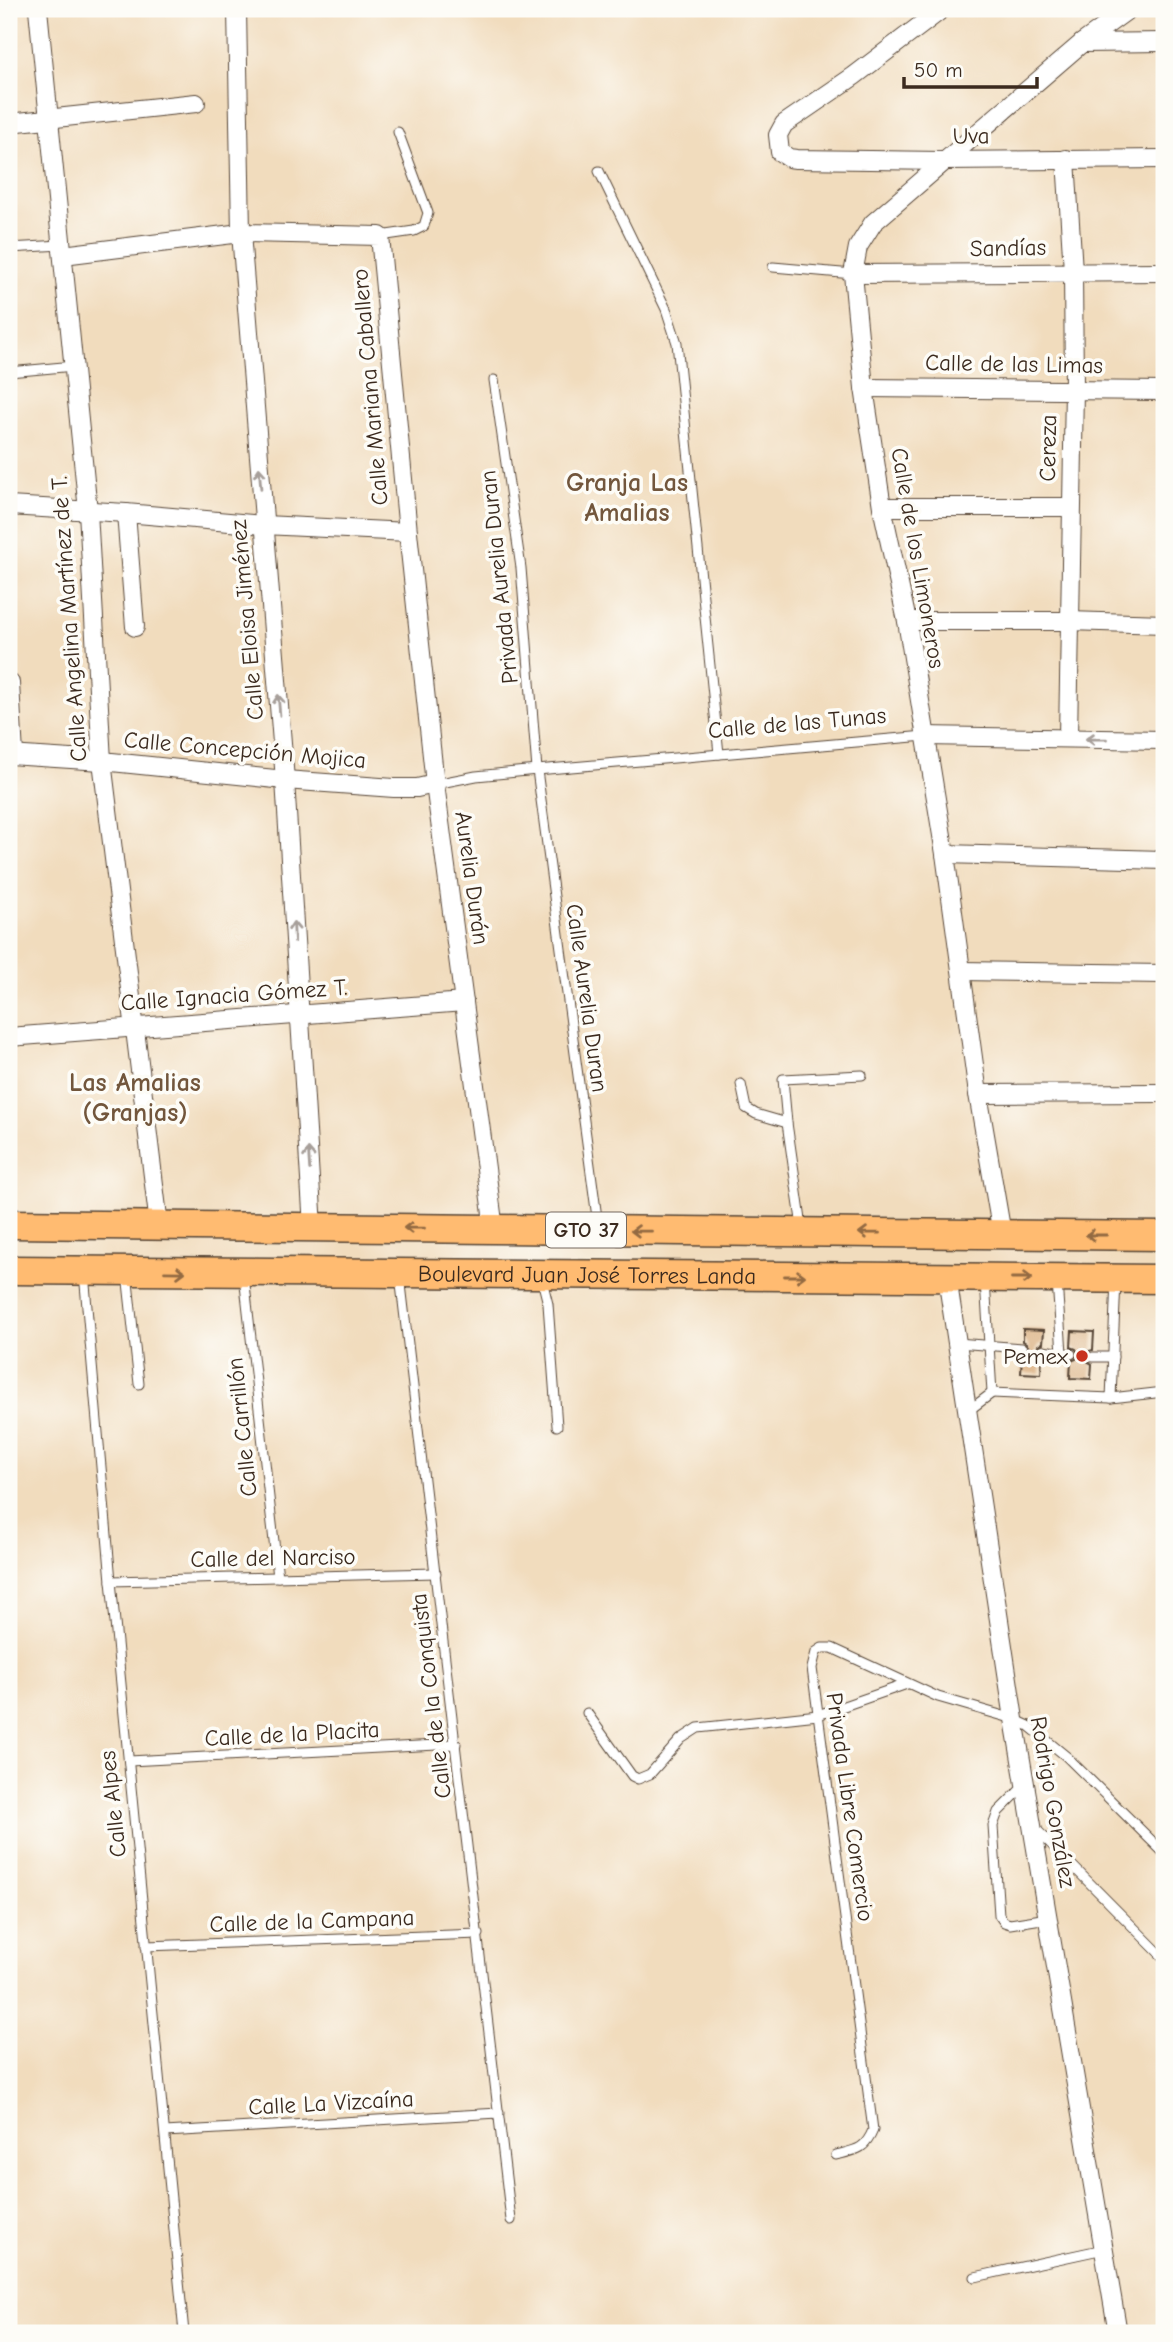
<svg xmlns="http://www.w3.org/2000/svg" width="1173" height="2342" font-family="'Comic Neue',sans-serif">
<rect width="100%" height="100%" fill="#fdfcf7"/>
<filter id="ink" filterUnits="userSpaceOnUse"><feTurbulence type="fractalNoise" baseFrequency=".0143" numOctaves="2"/><feDisplacementMap in="SourceGraphic" scale="14" xChannelSelector="R" yChannelSelector="G"/><feConvolveMatrix kernelMatrix="1 2 1 2 8 2 1 2 1" color-interpolation-filters="sRGB"/></filter>
<filter id="wash" filterUnits="userSpaceOnUse"><feTurbulence type="fractalNoise" baseFrequency=".00686" numOctaves="4" result="noise"/><feDisplacementMap in="SourceGraphic" scale="28" xChannelSelector="R" yChannelSelector="G"/><feGaussianBlur stdDeviation="1.57" result="paint"/><feColorMatrix in="noise" values="0 0 0 0 0 0 0 0 0 0 0 0 0 0 0 0 0 1.4 0 .05"/><feComposite in="paint" operator="in"/></filter>
<g filter="url(#wash)">
<rect width="100%" height="100%" fill="#f1dcbd"/>
<g id="blocks">
<g fill="#d7a773">
<path d="M1023 1329 1044 1330 1043 1343 1038 1345 1036 1350 1038 1355 1042 1357 1041 1374 1021 1373 1022 1355 1027 1352 1029 1348 1026 1343 1023 1341Z"/>
<path d="M1072 1331 1094 1332 1093 1350 1089 1351 1086 1356 1087 1361 1092 1364 1091 1379 1070 1378 1071 1361 1076 1359 1078 1354 1076 1349 1071 1347Z"/>
</g>
</g>
</g>
<g filter="url(#ink)">
<use href="#blocks" fill-opacity="0" stroke="#564536" stroke-width="2"/>
<g fill="none" stroke-linecap="round" stroke-linejoin="round">
<defs>
<g id="lane">
<path d="M599 171 666 309 677 343 719 754"/>
<path d="M380 236 414 231 424 226 428 213 398 132"/>
<path d="M9 248 62 245"/>
<path d="M773 267 853 274"/>
<path d="M9 372 74 366"/>
<path d="M494 380 521 568 537 770 598 1225"/>
<path d="M435 784 476 776 537 770 925 736"/>
<path d="M741 1084 746 1108 756 1114 787 1123"/>
<path d="M802 1227 787 1123 783 1079 862 1075"/>
<path d="M84 1273 111 1581 184 2333"/>
<path d="M127 1273 139 1384"/>
<path d="M244 1276 278 1577"/>
<path d="M400 1276 511 2220"/>
<path d="M541 1276 548 1304 557 1426"/>
<path d="M985 1280 992 1393 1111 1398 1116 1280"/>
<path d="M1057 1281 1062 1353"/>
<path d="M957 1343 1022 1348"/>
<path d="M1043 1350 1071 1354"/>
<path d="M1093 1357H1113"/>
<path d="M1111 1398 1164 1392"/>
<path d="M968 1411 992 1393"/>
<path d="M111 1581 436 1573"/>
<path d="M587 1713 632 1776 638 1779 650 1774 681 1739 698 1728 818 1715 907 1684"/>
<path d="M129 1761 456 1744"/>
<path d="M1024 1786 998 1812 993 1826 999 1915 1004 1922 1010 1924 1048 1918"/>
<path d="M1036 1829 1164 1958"/>
<path d="M146 1946 479 1934"/>
<path d="M165 2132 499 2113"/>
<path d="M836 2155C856 2150 865 2150 873 2130L812 1668 816 1652 822 1648H832L938 1697 1014 1719 1029 1726 1067 1757 1164 1853"/>
<path d="M975 2277 1104 2249"/>
</g>
<g id="street">
<path d="M38 9 88 511 102 761 159 1225"/>
<path d="M237 9 241 233 285 780 313 1227"/>
<path d="M942 9 854 76 784 124 778 135 780 152 789 158 796 159 943 161 1164 159"/>
<path d="M1082 43 1164 42"/>
<path d="M9 123 196 103"/>
<path d="M1066 159 1073 271 1074 389 1068 738"/>
<path d="M63 255 241 233 380 236 408 532 435 784 494 1229"/>
<path d="M853 274 1164 272"/>
<path d="M864 388 1164 391"/>
<path d="M9 506 126 513 264 525 408 532"/>
<path d="M882 507H1071"/>
<path d="M126 513 135 627"/>
<path d="M907 621H1069L1164 624"/>
<path d="M10 683 14 755"/>
<path d="M925 736 1164 740"/>
<path d="M9 755 102 761 285 780 394 788H417L435 784"/>
<path d="M945 854 1164 860"/>
<path d="M962 971 1164 974"/>
<path d="M9 1037 464 1002"/>
<path d="M978 1094 1164 1093"/>
<path d="M1002 1234 978 1094 945 854 907 621 882 507 864 388 853 274 858 247 873 223 1082 43 1129 9"/>
<path d="M947 1277 1014 1719 1118 2333"/>
</g>
<g id="primary">
<path d="M9 1224 1164 1236"/>
<path id="s1" d="M9 1270 1164 1279"/>
</g>
</defs>
<use href="#lane" stroke="#564536" stroke-width="11"/>
<use href="#street" stroke="#564536" stroke-width="20"/>
<use href="#primary" stroke="#564536" stroke-width="31"/>
<use href="#lane" stroke="#fff" stroke-width="9"/>
<use href="#street" stroke="#fff" stroke-width="18"/>
<use href="#primary" stroke="#ffbb71" stroke-width="28"/>
</g>
<defs><path id="oneway-shaft" d="M-6 0H5M1.5-3L5.5 0L1.5 3" fill="none" stroke-width="1.6" stroke-linecap="round" stroke-linejoin="round" transform="scale(1.75)"/></defs>
<g stroke="#a79f9a">
<use href="#oneway-shaft" transform="translate(260 478) rotate(-95)"/>
<use href="#oneway-shaft" transform="translate(279 705) rotate(-95)"/>
<use href="#oneway-shaft" transform="translate(1096 739) rotate(-179)"/>
<use href="#oneway-shaft" transform="translate(294 932) rotate(-93)"/>
<use href="#oneway-shaft" transform="translate(309 1159) rotate(-94)"/>
</g>
<g stroke="#936b43">
<use href="#oneway-shaft" transform="translate(414 1228) rotate(-179)"/>
<use href="#oneway-shaft" transform="translate(641 1231) rotate(-179)"/>
<use href="#oneway-shaft" transform="translate(869 1233) rotate(-179)"/>
<use href="#oneway-shaft" transform="translate(1096 1235) rotate(-180)"/>
<use href="#oneway-shaft" transform="translate(175 1272) rotate(1)"/>
<use href="#oneway-shaft" transform="translate(795 1276)"/>
<use href="#oneway-shaft" transform="translate(1022 1278)"/>
</g>
</g>
<circle fill="#c8321e" stroke="#fdfcf7" stroke-width="2.5" cx="1082" cy="1356" r="7"/>
<g text-anchor="middle" dominant-baseline="central" stroke-width="7" stroke-linejoin="round" paint-order="stroke">
<rect fill="#fdfcf7" stroke="#75695f" stroke-width="2" x="546" y="1212.5" width="80" height="35" rx="5"/>
<g font-size="21" font-weight="bold" fill="#3b2a1e">
<text x="586" y="1230">GTO 37</text>
</g>
<g font-size="23" fill="#3b2a1e" stroke="#fdfcf7">
<text transform="translate(971 136) rotate(-1)">Uva</text>
<text transform="translate(1008 248) rotate(-1)">Sandías</text>
<text transform="translate(1014 364) rotate(1)">Calle de las Limas</text>
<text transform="translate(370 387) rotate(-95)">Calle Mariana Caballero</text>
<text transform="translate(1048 448) rotate(-89)">Cereza</text>
<text transform="translate(918 558) rotate(80)">Calle de los Limoneros</text>
<text transform="translate(499 577) rotate(-96)">Privada Aurelia Duran</text>
<text transform="translate(69 619) rotate(-94)">Calle Angelina Martínez de T.</text>
<text transform="translate(247 620) rotate(-95)">Calle Eloisa Jiménez</text>
<text transform="translate(797 723) rotate(-5)">Calle de las Tunas</text>
<text transform="translate(245 750) rotate(5)">Calle Concepción Mojica</text>
<text transform="translate(472 878) rotate(82)">Aurelia Durán</text>
<text transform="translate(234 995) rotate(-4)">Calle Ignacia Gómez T.</text>
<text transform="translate(587 998) rotate(82)">Calle Aurelia Duran</text>
<text stroke="none"><textPath href="#s1" startOffset="578">Boulevard Juan José Torres Landa</textPath></text>
<text transform="translate(242 1427) rotate(-96)">Calle Carrillón</text>
<text transform="translate(273 1558) rotate(-1)">Calle del Narciso</text>
<text transform="translate(431 1696) rotate(-97)">Calle de la Conquista</text>
<text transform="translate(292 1734) rotate(-3)">Calle de la Placita</text>
<text transform="translate(1053 1802) rotate(80)">Rodrigo González</text>
<text transform="translate(113 1804) rotate(-96)">Calle Alpes</text>
<text transform="translate(850 1807) rotate(82)">Privada Libre Comercio</text>
<text transform="translate(312 1921) rotate(-2)">Calle de la Campana</text>
<text transform="translate(331 2103) rotate(-3)">Calle La Vizcaína</text>
</g>
<g font-size="23" fill="#3b2a1e" stroke="#fdfcf7" text-anchor="end">
<text x="1068" y="1356">Pemex</text>
</g>
<g font-size="26" font-weight="bold" fill="#72563c" stroke="#fdfcf7">
<text x="627" y="483">Granja Las<tspan x="627" dy="30">Amalias</tspan></text>
<text x="135" y="1083">Las Amalias<tspan x="135" dy="30">(Granjas)</tspan></text>
</g>
</g>
<rect width="1173" height="2342" fill="none" stroke="#fdfcf7" stroke-width="35"/>
<path d="M904 77v10h133v-10" fill="none" stroke="#3b2a1e" stroke-width="3.5"/>
<text x="914" y="77" font-size="21" fill="#3b2a1e" stroke="#fdfcf7" stroke-width="5" paint-order="stroke">50 m</text>
</svg>
